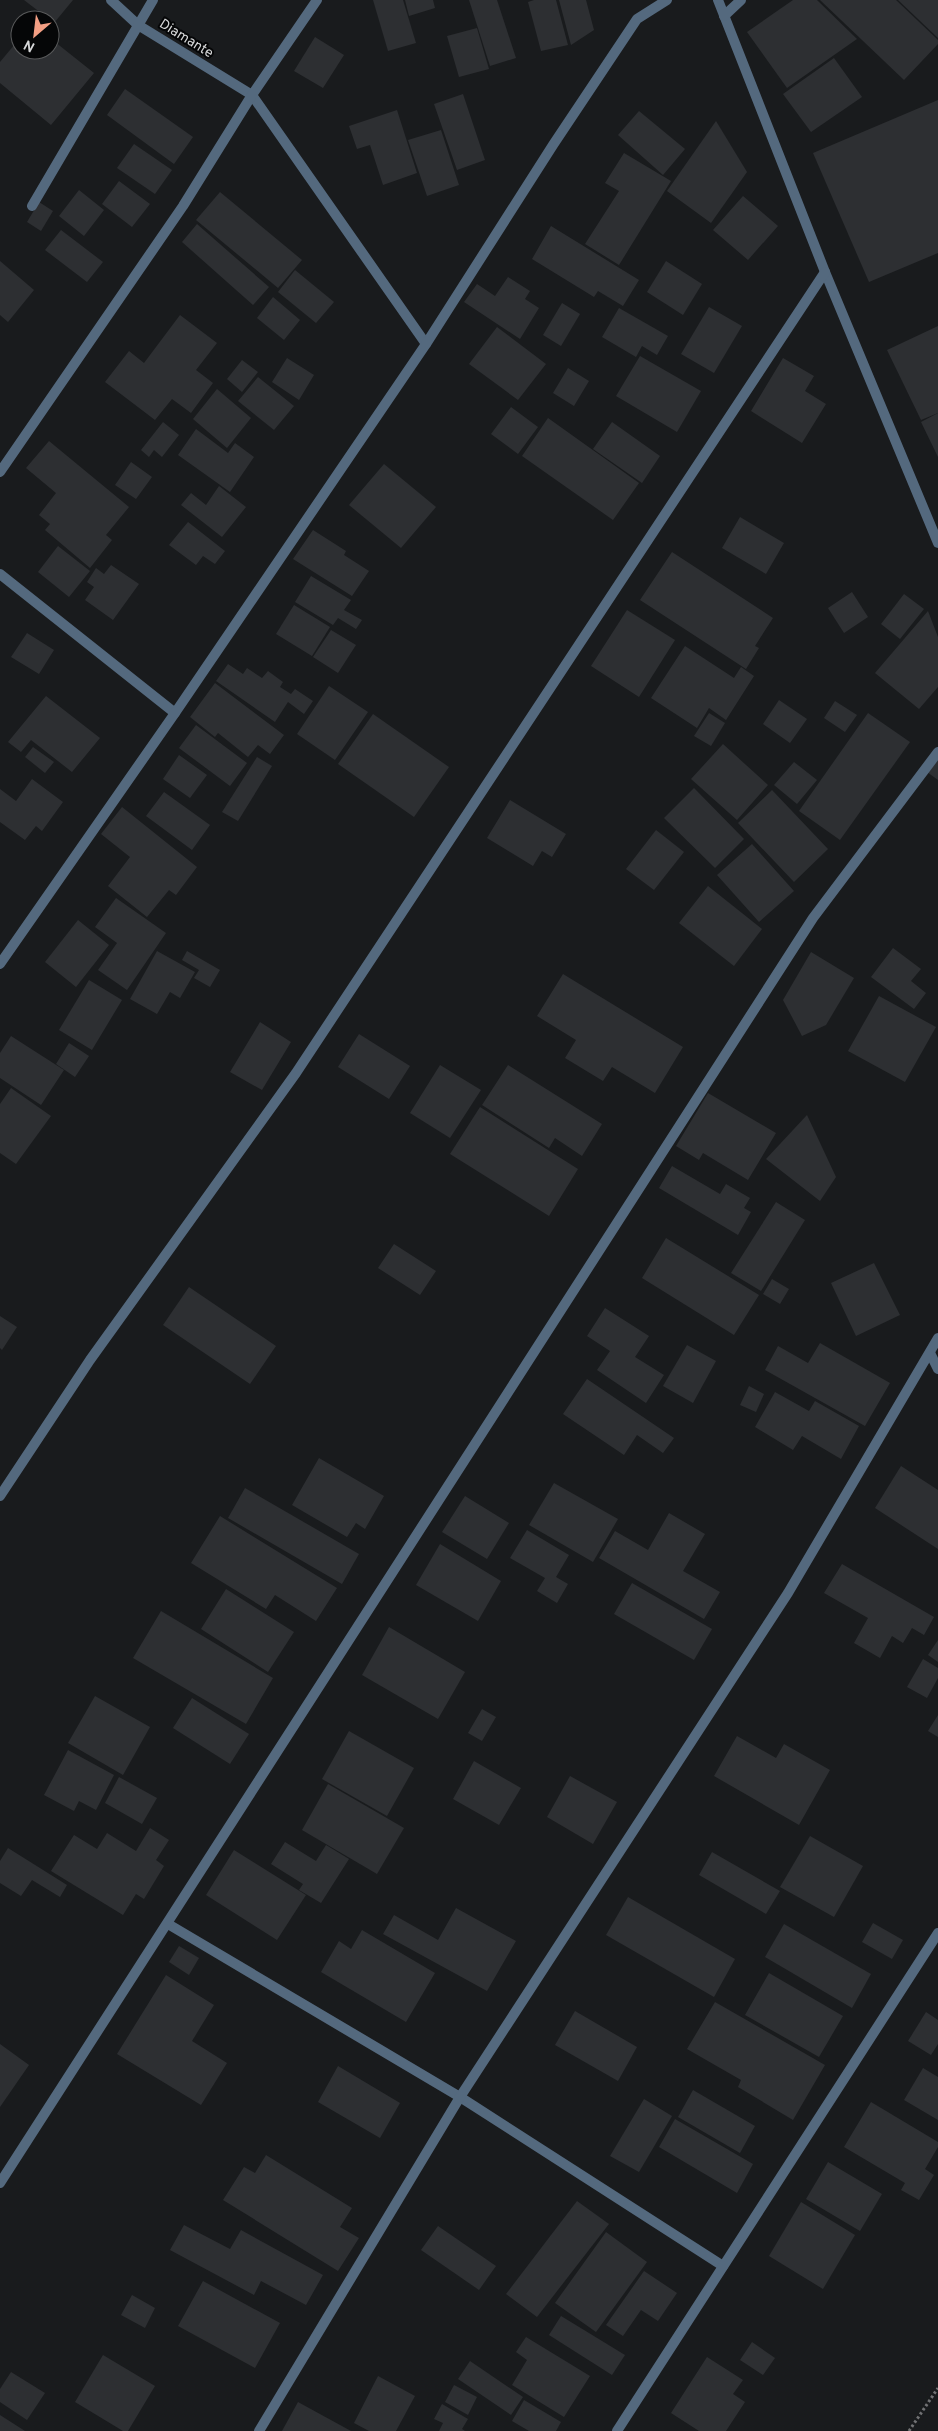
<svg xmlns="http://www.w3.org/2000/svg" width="938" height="2431" font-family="Overpass,sans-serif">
<rect width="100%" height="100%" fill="#191b1d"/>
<g fill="#2d2f32">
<path d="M24 0H73L54 23Z"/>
<path d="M373 0H403L416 43 388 51Z"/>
<path d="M405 0H433L435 8 409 16Z"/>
<path d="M469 0H497L516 58 490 66Z"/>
<path d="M534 0H556L568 45 541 51 528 2Z"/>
<path d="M559 0H586L594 30 571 45Z"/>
<path d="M793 0H817L857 39 787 88 747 32Z"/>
<path d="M820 0H896L938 40V44L904 80Z"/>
<path d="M898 0H938V38Z"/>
<path d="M477 28 489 69 459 77 447 36Z"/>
<path d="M315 37 344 55 323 88 294 71Z"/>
<path d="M20 38V50H50V38L94 73 51 125 0 83V62Z"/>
<path d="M834 58 862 97 811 132 783 94Z"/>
<path d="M125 89 193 137 174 164 107 115Z"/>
<path d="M463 94 485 160 457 170 434 104Z"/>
<path d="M938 100V253L869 282 813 153Z"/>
<path d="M397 110 417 173 383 185 370 145 357 149 349 126Z"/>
<path d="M639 111 685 149 663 175 618 135Z"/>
<path d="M716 121 747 172 711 223 667 191Z"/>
<path d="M441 130 459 185 427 196 408 140Z"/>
<path d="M134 144 172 170 155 194 117 168Z"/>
<path d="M624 153 671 181 619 265 585 244 619 191 605 183Z"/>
<path d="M119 181 150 204 132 227 102 204Z"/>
<path d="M79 190 104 210 84 236 59 216Z"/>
<path d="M220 192 302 260 278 288 196 220Z"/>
<path d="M743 196 778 226 748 260 713 230Z"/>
<path d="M39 202 53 211 41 231 27 222Z"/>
<path d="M197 224 269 287 253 305 182 242Z"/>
<path d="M551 226 639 280 623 306 598 291 594 297 532 259Z"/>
<path d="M61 230 103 262 87 282 45 250Z"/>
<path d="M0 261 34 290 8 322 0 315Z"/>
<path d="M666 261 702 284 683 315 647 292Z"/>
<path d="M295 270 334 302 316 323 278 292Z"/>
<path d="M508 277 530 291 525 299 539 308 520 339 464 302 477 284 495 296Z"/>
<path d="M273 297 300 320 284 340 257 318Z"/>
<path d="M562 303 580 314 561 346 543 335Z"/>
<path d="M709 307 742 326 714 373 681 354Z"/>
<path d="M619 308 668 336 657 355 642 346 636 357 602 337Z"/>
<path d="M180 315 217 343 196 370 213 383 191 413 172 399 155 420 105 382 129 351 144 363Z"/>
<path d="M938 326V413L921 420 887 350Z"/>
<path d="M497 327 546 364 518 400 469 364Z"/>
<path d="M640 356 701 391 677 432 616 396Z"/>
<path d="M287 358 314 375 299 400 272 382Z"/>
<path d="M783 358 814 376 805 391 826 404 802 443 751 411Z"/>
<path d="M242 360 258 372 242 392 227 379Z"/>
<path d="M568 368 589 381 574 406 553 393Z"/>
<path d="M258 377 294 406 274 430 238 401Z"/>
<path d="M217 389 251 418 227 448 193 419Z"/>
<path d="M511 407 538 427 518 454 491 434Z"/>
<path d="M938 413V457L921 422Z"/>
<path d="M548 418 639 483 613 520 522 456Z"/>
<path d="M163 422 179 435 162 457 154 450 149 457 141 450Z"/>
<path d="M612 422 660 456 642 483 593 449Z"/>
<path d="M196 429 228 453 235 443 254 457 230 492 178 455Z"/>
<path d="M49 441 129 507 106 535 112 540 90 568 45 530 50 524 39 515 56 493 26 468Z"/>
<path d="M131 462 152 477 136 499 115 485Z"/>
<path d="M384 464 436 507 401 548 349 505Z"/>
<path d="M219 486 246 507 222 537 181 505 191 493 206 505Z"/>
<path d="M740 517 784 543 766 574 722 548Z"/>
<path d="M188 522 225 551 215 564 203 556 196 565 169 545Z"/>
<path d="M313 530 346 551 344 555 369 571 352 596 293 559Z"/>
<path d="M58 546 90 571 69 597 38 572Z"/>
<path d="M672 552 773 618 755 646 759 648 746 669 640 600Z"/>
<path d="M111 565 139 584 113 620 85 600 94 587 87 582 96 568 104 574Z"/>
<path d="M311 576 351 600 344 610 362 620 356 629 338 618 333 625 295 602Z"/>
<path d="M852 592 868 617 844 633 828 608Z"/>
<path d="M904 594 924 609 900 639 881 624Z"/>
<path d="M294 605 330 627 312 656 276 634Z"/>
<path d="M627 610 675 640 639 697 591 666Z"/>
<path d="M928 611 938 637V687L919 709 875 673Z"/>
<path d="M331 630 356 645 338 673 313 657Z"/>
<path d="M27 633 54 650 39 674 11 657Z"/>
<path d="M685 646 734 678 741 667 754 676 726 720 709 708 697 728 651 698Z"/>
<path d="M228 664 243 674 247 668 262 678 268 671 283 682 280 687 291 694 295 689 313 701 304 714 288 702 275 722 216 681Z"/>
<path d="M215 683 284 735 270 754 258 745 248 757 218 733 215 737 190 717Z"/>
<path d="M329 686 368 712 335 760 297 734Z"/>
<path d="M46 696 100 738 72 772 31 740 21 752 8 742Z"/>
<path d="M779 700 807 719 790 743 763 724Z"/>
<path d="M835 701 857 715 845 732 824 718Z"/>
<path d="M709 713 725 723 711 746 694 736Z"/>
<path d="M868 713 910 742 840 840 799 811Z"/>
<path d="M373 714 449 767 414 817 338 764Z"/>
<path d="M196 725 247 763 230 786 179 748Z"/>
<path d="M723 744 768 785 737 820 691 779Z"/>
<path d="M33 747 54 762 45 773 25 757Z"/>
<path d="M179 755 207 775 190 798 163 779Z"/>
<path d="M257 757 272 766 238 821 222 812Z"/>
<path d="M938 758V780L927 772Z"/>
<path d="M794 762 817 780 797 804 774 785Z"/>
<path d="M32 779 63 802 42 831 36 826 25 840 0 822V789L16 801Z"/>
<path d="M694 788 744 839 715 868 664 818Z"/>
<path d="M772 790 828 849 794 882 738 823Z"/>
<path d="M164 792 210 825 192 850 146 816Z"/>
<path d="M510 800 566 834 552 857 542 851 533 866 487 838Z"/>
<path d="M122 807 197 867 176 895 169 890 147 917 108 886 130 857 101 834Z"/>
<path d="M656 830 684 852 654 890 626 869Z"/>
<path d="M752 844 794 891 759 922 717 875Z"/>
<path d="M708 886 762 929 734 966 679 923Z"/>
<path d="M116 898 166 933 127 990 98 970 117 943 95 927Z"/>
<path d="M78 920 109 945 76 987 45 962Z"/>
<path d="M893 948 921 969 911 981 926 993 914 1009 871 977Z"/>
<path d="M157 951 195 972 180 998 170 992 157 1014 130 999Z"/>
<path d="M187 951 220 970 210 987 194 978 199 970 182 960Z"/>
<path d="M811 952 854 978 826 1025 802 1036 783 1000Z"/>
<path d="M563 974 683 1047 655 1093 612 1067 603 1081 565 1058 576 1040 537 1016Z"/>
<path d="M89 980 122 1000 92 1050 59 1030Z"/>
<path d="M879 996 936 1027 905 1082 848 1051Z"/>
<path d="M260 1022 291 1042 262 1090 230 1072Z"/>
<path d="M359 1034 410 1066 389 1099 338 1067Z"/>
<path d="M11 1036 64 1070 41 1105 0 1078V1053Z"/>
<path d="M69 1043 89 1056 75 1077 56 1064Z"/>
<path d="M440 1065 481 1090 450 1138 410 1113Z"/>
<path d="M508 1065 602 1124 582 1156 555 1138 549 1148 482 1105Z"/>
<path d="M11 1088 51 1116 16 1164 0 1153V1104Z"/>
<path d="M708 1093 776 1133 748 1180 703 1153 699 1160 676 1146Z"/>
<path d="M480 1107 578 1169 549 1216 450 1154Z"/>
<path d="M807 1115 836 1177 820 1201 766 1159Z"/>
<path d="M672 1166 720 1194 726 1184 750 1198 744 1208 751 1212 738 1235 659 1188Z"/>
<path d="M776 1202 805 1220 761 1291 731 1273Z"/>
<path d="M666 1238 759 1295 734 1335 642 1278Z"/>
<path d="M394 1244 436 1271 420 1295 378 1268Z"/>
<path d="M874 1263 900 1315 856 1336 831 1283Z"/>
<path d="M772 1279 789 1289 780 1304 763 1294Z"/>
<path d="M189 1287 276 1346 250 1384 163 1325Z"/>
<path d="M605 1308 649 1336 635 1357 664 1375 646 1403 597 1370 610 1351 587 1336Z"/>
<path d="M0 1316 17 1327 2 1350 0 1348Z"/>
<path d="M820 1343 890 1383 865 1426 765 1370 778 1346 808 1363Z"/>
<path d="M687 1345 716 1361 693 1403 663 1386Z"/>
<path d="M587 1379 674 1438 663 1453 637 1435 624 1455 563 1414Z"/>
<path d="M749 1386 764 1394 756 1412 740 1405Z"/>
<path d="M775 1392 809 1411 815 1401 859 1426 841 1459 802 1436 793 1450 755 1427Z"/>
<path d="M319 1458 384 1496 365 1529 356 1523 347 1537 292 1505Z"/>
<path d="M901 1466 938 1490V1549L875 1508Z"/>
<path d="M554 1483 618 1519 593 1562 529 1525Z"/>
<path d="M245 1488 359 1554 342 1584 228 1518Z"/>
<path d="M465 1496 509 1523 487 1559 442 1532Z"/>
<path d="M669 1513 705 1534 683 1571 720 1592 704 1619 599 1558 615 1531 648 1550Z"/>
<path d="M220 1516 337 1588 316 1621 275 1595 266 1609 191 1563Z"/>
<path d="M527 1530 569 1555 556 1577 568 1584 557 1603 537 1591 545 1578 510 1558Z"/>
<path d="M440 1544 501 1581 478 1621 416 1585Z"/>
<path d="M842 1564 934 1617 924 1635 912 1628 903 1643 892 1636 880 1658 854 1643 868 1618 824 1593Z"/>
<path d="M632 1583 712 1629 694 1660 614 1614Z"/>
<path d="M226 1589 294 1632 268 1672 201 1629Z"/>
<path d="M161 1611 273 1678 246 1724 133 1658Z"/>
<path d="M389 1627 465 1672 438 1719 362 1675Z"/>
<path d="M938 1640V1662L928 1655Z"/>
<path d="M923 1659 938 1668V1678L927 1698 907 1687Z"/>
<path d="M95 1696 150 1727 123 1775 68 1743Z"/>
<path d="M192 1698 249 1734 230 1764 173 1728Z"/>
<path d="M482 1709 496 1717 482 1741 468 1733Z"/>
<path d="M938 1715V1737L928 1731Z"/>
<path d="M349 1731 414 1768 387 1816 322 1779Z"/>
<path d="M737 1736 776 1758 784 1744 830 1770 799 1825 714 1776Z"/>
<path d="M68 1750 114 1775 96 1810 79 1801 74 1811 44 1795Z"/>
<path d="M474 1761 521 1788 499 1825 453 1799Z"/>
<path d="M570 1776 617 1802 593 1844 547 1817Z"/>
<path d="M119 1777 157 1798 142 1824 105 1803Z"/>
<path d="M328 1784 404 1828 377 1874 302 1830Z"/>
<path d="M150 1828 169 1840 156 1860 164 1866 144 1899 136 1894 123 1915 51 1871 74 1835 97 1849 107 1833 136 1851Z"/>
<path d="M810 1836 863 1866 834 1917 780 1887Z"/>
<path d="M285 1842 316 1861 326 1845 349 1859 321 1903 299 1890 303 1884 271 1864Z"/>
<path d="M8 1848 67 1885 60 1897 32 1880 21 1896 0 1883V1861Z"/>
<path d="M234 1850 306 1895 277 1940 206 1895Z"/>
<path d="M712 1852 780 1891 766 1914 699 1875Z"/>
<path d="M628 1897 735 1959 714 1997 606 1935Z"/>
<path d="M456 1908 516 1941 487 1991 383 1934 394 1915 438 1940Z"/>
<path d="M873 1923 903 1940 892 1959 862 1942Z"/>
<path d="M784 1924 871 1974 852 2008 765 1957Z"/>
<path d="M362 1930 435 1973 406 2022 321 1972 339 1941 351 1949Z"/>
<path d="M179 1946 199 1958 189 1975 169 1962Z"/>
<path d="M769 1973 843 2016 819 2057 745 2015Z"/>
<path d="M166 1975 214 2005 192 2041 227 2063 201 2105 117 2054Z"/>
<path d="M715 2002 825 2065 793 2120 738 2087 741 2080 687 2049Z"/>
<path d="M575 2011 637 2047 618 2081 555 2045Z"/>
<path d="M926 2012 938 2020V2044L931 2055 908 2041Z"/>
<path d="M0 2044 29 2065 0 2107Z"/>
<path d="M338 2066 400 2103 380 2138 318 2102Z"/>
<path d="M923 2068 938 2077V2120L904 2100Z"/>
<path d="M693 2090 755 2126 740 2153 678 2117Z"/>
<path d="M644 2099 672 2116 639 2172 610 2156Z"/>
<path d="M871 2102 938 2142V2147L925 2169 934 2175 919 2200 901 2190 905 2183 844 2147Z"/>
<path d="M675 2119 753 2164 737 2193 659 2147Z"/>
<path d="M266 2155 352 2208 340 2227 359 2238 338 2271 223 2200 244 2167 255 2173Z"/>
<path d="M828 2162 882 2194 860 2231 806 2199Z"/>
<path d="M577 2201 609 2224 537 2317 506 2294Z"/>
<path d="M801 2202 855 2235 823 2289 769 2256Z"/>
<path d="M184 2225 230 2249 241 2230 323 2275 306 2305 261 2281 254 2295 170 2250Z"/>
<path d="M438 2226 496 2266 479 2290 421 2250Z"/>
<path d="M606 2232 647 2262 596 2332 555 2303Z"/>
<path d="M644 2271 677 2293 658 2321 641 2310 623 2336 606 2325Z"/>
<path d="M203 2281 280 2323 255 2368 178 2326Z"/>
<path d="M132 2295 155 2308 145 2328 121 2315Z"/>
<path d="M561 2316 625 2355 612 2375 549 2335Z"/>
<path d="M526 2337 590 2376 564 2417 512 2385 527 2360 516 2352Z"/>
<path d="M752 2342 775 2358 763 2375 740 2360Z"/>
<path d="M103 2355 155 2386 128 2431H123L75 2402Z"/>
<path d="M707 2357 743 2380 733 2394 745 2402 726 2431H699L671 2413Z"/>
<path d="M470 2361 523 2397 511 2415 458 2379Z"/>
<path d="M11 2372 45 2393 27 2420 0 2402V2389Z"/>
<path d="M378 2376 415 2396 396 2431H369L354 2423Z"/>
<path d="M454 2385 477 2397 468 2415 445 2402Z"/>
<path d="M524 2400 561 2422 556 2431H529L512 2421Z"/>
<path d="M298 2402 351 2431H282Z"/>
<path d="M442 2404 468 2419 462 2429 465 2431H439L443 2423 434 2419Z"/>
<path d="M0 2415 25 2431H0Z"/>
</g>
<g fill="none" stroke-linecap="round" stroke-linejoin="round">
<path stroke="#717274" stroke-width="3" stroke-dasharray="2.5 2.5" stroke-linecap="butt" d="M909 2431 938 2388"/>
<g stroke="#54697e" stroke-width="10">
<path d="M111 0 138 25 252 95 426 344"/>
<path d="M718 0 825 272 938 543"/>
<path d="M724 16 741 0"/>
<path d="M32 206 153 0"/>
<path d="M0 472 183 206 252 95 317 0"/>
<path d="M0 574 175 713"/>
<path d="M0 964 175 713 426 344 553 145 637 19 667 0"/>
<path d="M930 1353 938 1369"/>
<path d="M0 1496 90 1360 296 1073 825 272"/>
<path d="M168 1924 460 2097 723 2266"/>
<path d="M0 2183 813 918 938 752"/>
<path d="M259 2431 460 2097 788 1593 938 1338"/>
<path d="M617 2431 938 1933"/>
</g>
</g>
<g text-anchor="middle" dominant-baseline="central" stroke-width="4" stroke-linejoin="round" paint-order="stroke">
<g font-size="14" fill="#d6d7d8" stroke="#050607">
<text transform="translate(186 39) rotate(32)">Diamante</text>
</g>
</g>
<g transform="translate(35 35) rotate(208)"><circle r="24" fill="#050607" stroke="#595a5b"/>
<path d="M0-4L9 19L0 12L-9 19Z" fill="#f39f84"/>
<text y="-8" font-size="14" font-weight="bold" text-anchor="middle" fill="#d6d7d8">N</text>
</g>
</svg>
